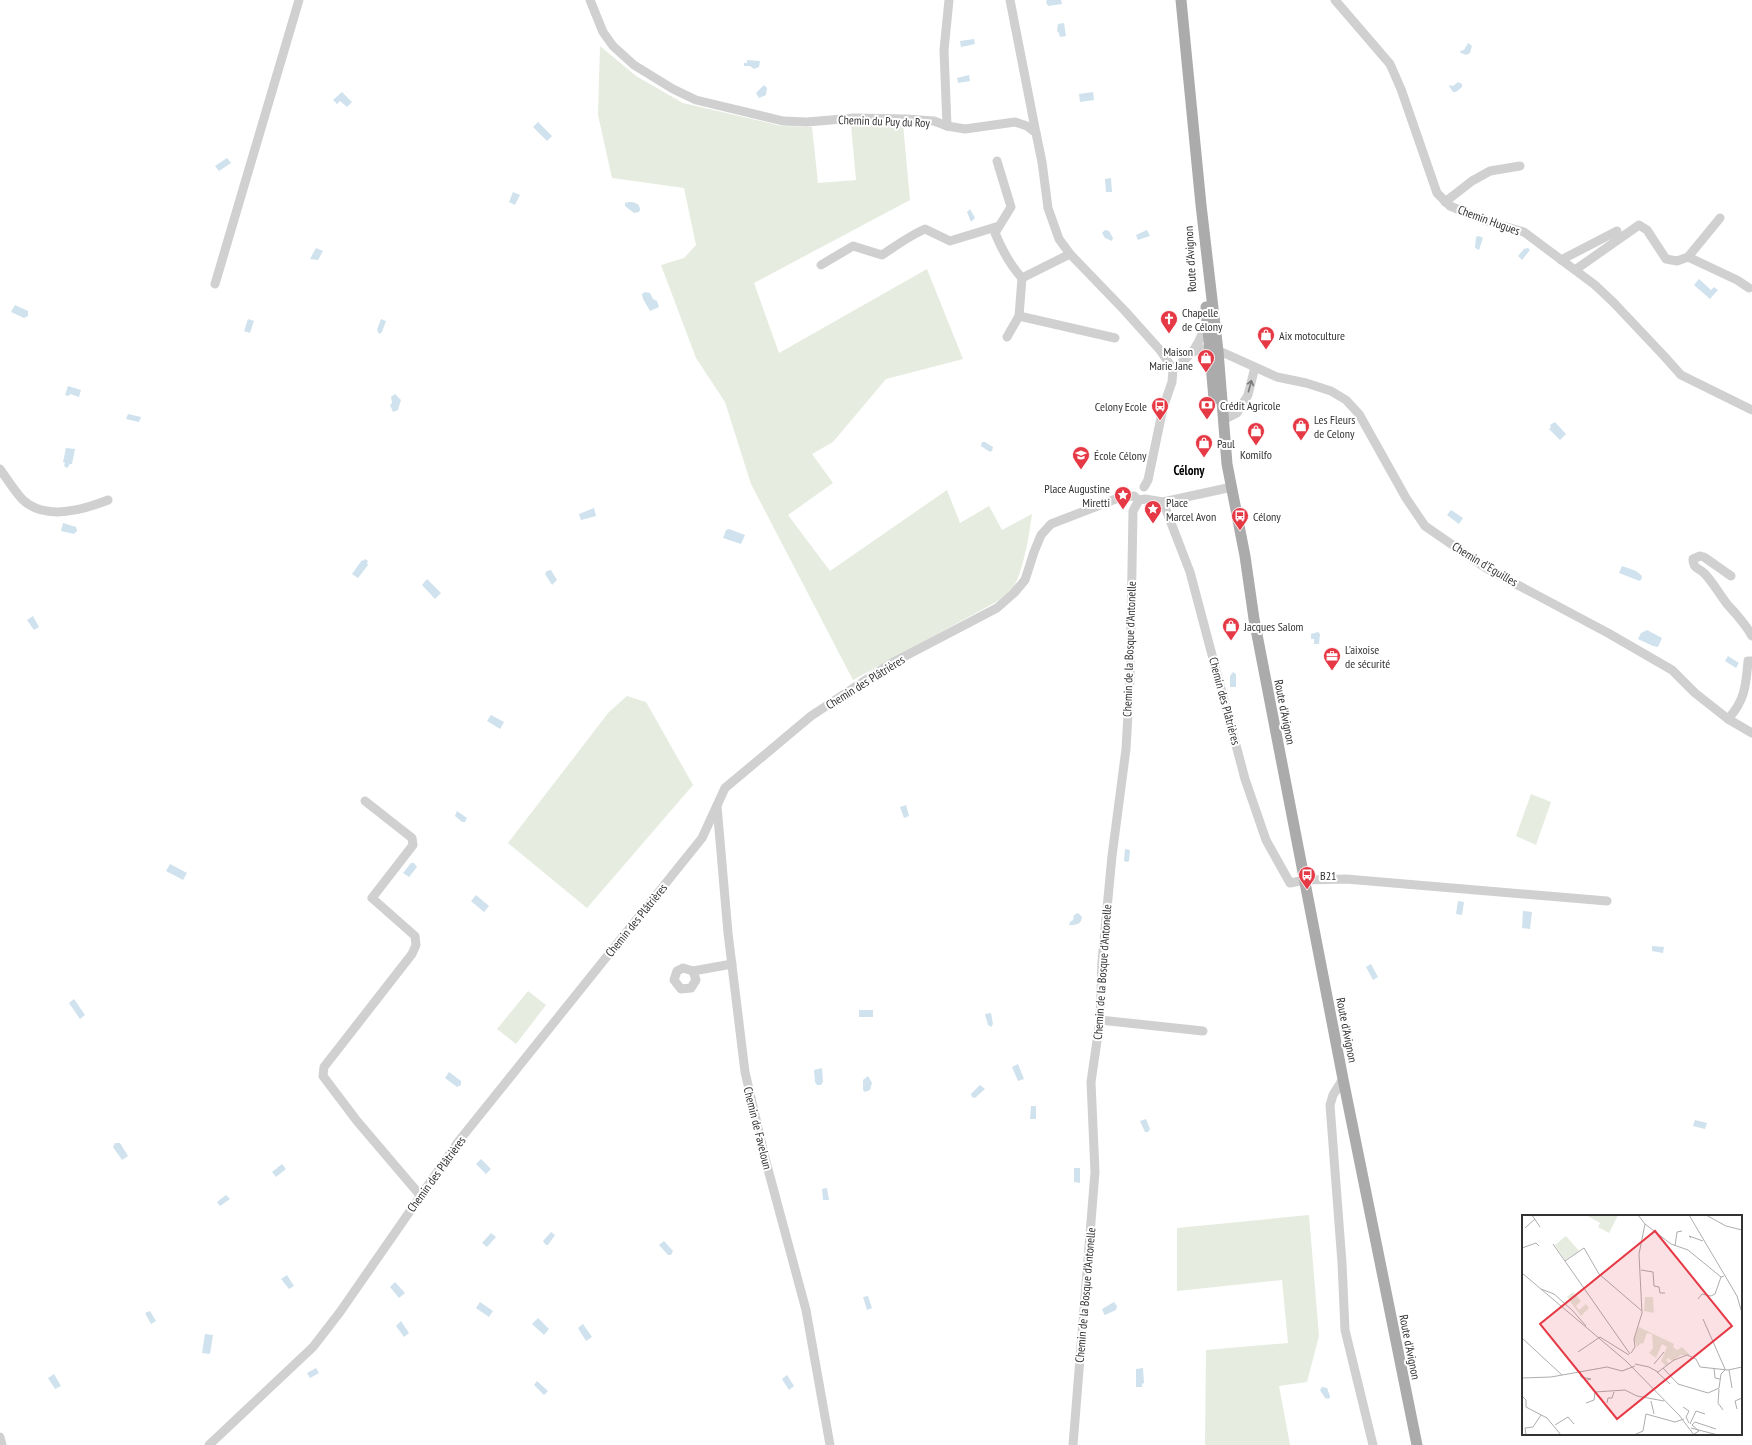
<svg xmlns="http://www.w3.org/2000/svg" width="1752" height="1445" font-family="'PT Sans Narrow',sans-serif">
<rect width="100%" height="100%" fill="#fff"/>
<g fill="#e6ecdf">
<path d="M600 46 636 76 683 103 782 126 812 127 818 183 856 180 851 125 903 124 910 200 754 283 779 353 927 269 963 359 886 379 833 442 812 454 833 483 788 515 830 571 947 490 960 523 989 506 1002 530 1032 514C1029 535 1024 569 1013 588 1010 593 1001 598 996 602L853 680 751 484 725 402 696 358 661 265 684 258 696 245 684 188 612 178 598 115Z"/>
<path d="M627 696 646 702 693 785 587 908 508 843 609 712Z"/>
<path d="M1531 794 1551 802 1536 845 1516 836Z"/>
<path d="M528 991 546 1005 516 1044 497 1029Z"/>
<path d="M1309 1215 1319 1336 1307 1382 1279 1386 1290 1445H1205L1206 1350 1288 1343 1282 1280 1177 1291V1228Z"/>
</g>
<g fill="#cfe2ee">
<path d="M1047 0H1061L1062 4 1048 6 1046 2Z"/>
<path d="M1064 23 1066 36 1060 37 1059 33 1057 31 1058 24Z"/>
<path d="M974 39 975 44 961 47 960 41Z"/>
<path d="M1468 43 1472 46 1470 53 1466 55 1461 53 1460 51 1464 50Z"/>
<path d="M747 60 760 61 759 67 754 69 750 66H744V63H747Z"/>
<path d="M969 75 970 81 958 83 957 78Z"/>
<path d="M1458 82 1462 84V87L1456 92H1453L1449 86 1450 85 1453 86Z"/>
<path d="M764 85 767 88 766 95 759 98 756 93Z"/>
<path d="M342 92 352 102 347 107 340 101 337 104 333 100Z"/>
<path d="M1093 92 1094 100 1080 102 1079 94Z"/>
<path d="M538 122 552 136 547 141 533 127Z"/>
<path d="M227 158 231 163 219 171 215 166Z"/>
<path d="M1111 178 1112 192H1106L1105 179Z"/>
<path d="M513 192 520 195 515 205 509 202Z"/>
<path d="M629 202C634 202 640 203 640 210L639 212 634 213 625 206V203Z"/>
<path d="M970 209 975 218 971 222 967 212Z"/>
<path d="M1105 230 1109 231 1113 238 1112 241 1105 238 1102 233Z"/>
<path d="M1147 230 1150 236 1138 240 1136 235Z"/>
<path d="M1479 236 1483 238 1479 250 1475 248 1476 237Z"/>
<path d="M316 248 323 251 318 260 310 259Z"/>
<path d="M1528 248 1530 250 1522 260 1518 256 1524 249Z"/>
<path d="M1699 279 1711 290 1714 287 1718 290 1710 299 1694 285Z"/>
<path d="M645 292 650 293 653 299 657 301 659 307 650 311 643 299 642 294Z"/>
<path d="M15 305 28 311V316L24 318 11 312Z"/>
<path d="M248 319 254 321 250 333 244 331Z"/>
<path d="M381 319 386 321 382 332 379 334 377 330Z"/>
<path d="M68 386 81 390 79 397 70 394 69 396 65 395Z"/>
<path d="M395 394 401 400 398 410 393 412 390 405 392 403 391 397Z"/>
<path d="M128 414 141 417 139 422 126 419Z"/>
<path d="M1555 422 1566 434 1560 440 1549 429 1551 427 1550 425Z"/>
<path d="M982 442H985L993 447 992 451 990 452 981 446Z"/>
<path d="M66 448 75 449 72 464H70L67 468 64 466 65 463 63 462Z"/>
<path d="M594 508 596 516 581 520 579 514Z"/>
<path d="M1451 510 1463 518 1459 524 1447 515Z"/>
<path d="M63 523 76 527 77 531 74 534 61 531Z"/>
<path d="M729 529 745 535 741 544 723 538 726 530Z"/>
<path d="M365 559 368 561 367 563 368 565 358 578 352 574 362 560 363 561Z"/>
<path d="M1622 566 1636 571 1642 576V578L1640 581 1637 580 1619 573Z"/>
<path d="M551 570 557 580 552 585 545 574 547 571Z"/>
<path d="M427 579 441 593 435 599 422 585Z"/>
<path d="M33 616 39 627 34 630 27 620Z"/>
<path d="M1647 630 1662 638 1658 647 1653 646 1638 639 1641 633Z"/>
<path d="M1318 632 1320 634 1319 644H1314V639H1311V634Z"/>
<path d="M1728 656 1739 663 1736 668 1725 661Z"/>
<path d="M1233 672 1236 674V687H1230V676Z"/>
<path d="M491 715 504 722 500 729 487 721Z"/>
<path d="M906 805 909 816 904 818 900 807Z"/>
<path d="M457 811 467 818 465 822H462L455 816Z"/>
<path d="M1125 849 1130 850 1129 861 1127 862 1124 861Z"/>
<path d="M411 863H414L417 867 409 877 403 873Z"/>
<path d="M170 864 187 873 183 880 166 871Z"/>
<path d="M476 895 489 906 484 912 471 901Z"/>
<path d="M1458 901 1464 902 1462 915 1456 914Z"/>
<path d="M1523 911 1532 912 1530 929 1522 928Z"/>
<path d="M1078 913 1082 917C1081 925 1076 925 1069 925L1070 922 1073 920 1074 915Z"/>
<path d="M1652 946 1664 947 1663 953 1652 951Z"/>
<path d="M1371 964 1378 977 1373 980 1366 967Z"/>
<path d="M74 999 85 1015 80 1019 69 1003Z"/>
<rect x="859" y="1010" width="14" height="7"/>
<path d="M991 1013 993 1024 991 1027 988 1025 985 1014Z"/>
<path d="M1018 1064 1024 1079 1018 1081 1012 1067Z"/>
<path d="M822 1068 823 1082 821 1085H817L815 1082 814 1070Z"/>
<path d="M449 1072 461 1081V1085L457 1087 445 1078Z"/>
<path d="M868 1076 872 1083 870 1090 865 1092 863 1090V1080Z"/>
<path d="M980 1085 985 1089 975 1098 972 1097 971 1094Z"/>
<path d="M1031 1106H1036V1119H1030Z"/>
<path d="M1146 1119 1150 1129 1148 1132H1145L1140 1121Z"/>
<path d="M1695 1120 1707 1123 1705 1129 1693 1126Z"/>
<path d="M115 1143H120L128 1156 122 1160 113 1147Z"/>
<path d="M481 1159 491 1169 486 1174 476 1164Z"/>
<path d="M282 1164 286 1169 276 1177 272 1172Z"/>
<path d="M1074 1168H1080V1183L1074 1182Z"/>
<path d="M827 1188 829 1200H823L822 1189Z"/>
<path d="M226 1195 230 1199 220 1206 217 1202Z"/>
<path d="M551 1232 555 1235 548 1245H546L543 1241Z"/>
<path d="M491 1233 496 1237 487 1247 482 1243Z"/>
<path d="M664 1241 673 1251 671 1255H668L659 1245Z"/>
<path d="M287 1275 294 1286 289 1289 281 1279Z"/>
<path d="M395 1282 405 1293 399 1298 390 1287Z"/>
<path d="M868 1296 872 1308 867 1310 863 1297Z"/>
<path d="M480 1302 493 1311 489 1317 476 1308Z"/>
<path d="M1114 1302 1117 1306 1116 1310 1105 1315 1104 1314 1102 1309Z"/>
<path d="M150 1311 156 1321 151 1324 145 1313Z"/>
<path d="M538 1318 549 1329 544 1335 532 1324Z"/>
<path d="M401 1321 409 1333 404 1337 396 1326Z"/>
<path d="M583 1324 592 1337 586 1341 578 1328Z"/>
<path d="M205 1334 213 1335 210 1354 202 1353Z"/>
<path d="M316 1368 319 1373 310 1378 307 1373Z"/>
<path d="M1143 1368 1144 1383 1142 1384V1387H1136V1369Z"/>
<path d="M54 1374 61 1386 55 1389 48 1378Z"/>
<path d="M787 1375 794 1386 789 1390 782 1379Z"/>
<path d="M537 1381 548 1391 544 1395 534 1385Z"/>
<path d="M1322 1387 1327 1388 1330 1396 1329 1399 1325 1398 1320 1390Z"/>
</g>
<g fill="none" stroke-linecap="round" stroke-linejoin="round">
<g stroke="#d0d0d0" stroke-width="9">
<path d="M590 0 603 32 613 46 634 65 673 89 696 100 783 121 807 122 854 118 906 119 934 121 947 126 965 129 1015 122 1027 126 1036 133 1042 162 1048 208 1059 239 1070 254 1125 311 1160 350 1173 369 1172 382 1163 408 1148 480 1144 487"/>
<path d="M1010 0 1036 133"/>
<path d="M1335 0 1390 64 1401 89 1437 193 1450 206 1486 221 1524 232 1595 285 1614 303 1664 356 1681 375 1752 410"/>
<path d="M947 126 944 50 949 0"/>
<path d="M997 161 1011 207 995 233C1002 250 1009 264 1022 278"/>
<path d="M1445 202 1472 181 1490 171 1520 166"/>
<path d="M1688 257 1737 280 1749 288"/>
<path d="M1561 260 1617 231"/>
<path d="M821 265 853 246 882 255C897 245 909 236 925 229L950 241 999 226"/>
<path d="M1575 270 1639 225 1647 230 1666 259 1677 261 1688 257 1720 218"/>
<path d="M215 284 299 0"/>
<path d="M1019 316 1115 338"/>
<path d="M1007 337 1019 316 1022 278 1070 254"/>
<path d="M1193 352 1202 349 1224 353 1277 377 1306 383 1331 391 1346 400 1359 414 1406 498 1425 526 1486 568 1608 633 1672 670 1695 693 1728 719 1752 733"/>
<path d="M1173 369C1192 356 1201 343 1206 320"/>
<path d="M1223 420 1237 413 1248 395 1255 367"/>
<path d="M0 469C7 479 14 490 22 499 44 521 83 510 108 500"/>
<path d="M1135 497 1139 500 1145 499 1163 502 1232 487"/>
<path d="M1163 502 1190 572 1245 779 1266 840 1290 883 1305 880 1346 879 1607 901"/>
<path d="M1731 576 1704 557 1700 556 1693 559C1693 568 1698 568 1704 573 1713 582 1719 594 1727 604 1736 614 1745 623 1752 636"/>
<path d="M1728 719C1745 701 1746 685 1748 661H1752"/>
<path d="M365 801 412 838 413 845 372 898 415 936 416 945 412 954 324 1067 323 1076 357 1121 420 1195"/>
<path d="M717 806 728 933 745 1072 765 1158 806 1310 830 1445"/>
<path d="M683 968 693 971 696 980 691 988 681 989 674 980 677 971Z"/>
<path d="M693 971 732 964"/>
<path d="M1100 1020 1203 1031"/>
<path d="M1343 1079 1333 1095 1330 1105 1342 1263 1345 1330 1373 1445"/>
<path d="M0 1437 2 1445"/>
<path d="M209 1445 313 1347 340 1312 458 1142 702 838 725 788 811 716 890 664 997 608 1014 593 1025 580 1034 552 1041 535 1051 524 1121 497 1134 496"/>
<path d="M1073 1445 1095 1172 1091 1082 1100 1020 1102 961 1112 856 1126 749 1130 679 1133 511 1139 500"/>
</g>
<g stroke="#ababab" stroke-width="11">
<path d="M1181 0 1201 205 1218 351 1227 464 1245 556 1254 619 1343 1079 1417 1445"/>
<path d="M1206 307 1214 399"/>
</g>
</g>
<defs><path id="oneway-shaft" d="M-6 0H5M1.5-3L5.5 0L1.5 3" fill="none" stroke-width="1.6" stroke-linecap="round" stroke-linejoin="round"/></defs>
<use stroke="#7a7a7a" href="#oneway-shaft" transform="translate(1250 386) rotate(-75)"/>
<defs>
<symbol id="church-pin" viewBox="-11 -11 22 30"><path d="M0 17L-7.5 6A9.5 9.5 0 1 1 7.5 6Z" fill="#e63946" stroke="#fff"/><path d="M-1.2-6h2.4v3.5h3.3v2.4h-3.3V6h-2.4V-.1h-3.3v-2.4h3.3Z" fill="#fff"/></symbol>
<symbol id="shop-pin" viewBox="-11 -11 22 30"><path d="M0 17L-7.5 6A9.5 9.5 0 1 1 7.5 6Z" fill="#e63946" stroke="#fff"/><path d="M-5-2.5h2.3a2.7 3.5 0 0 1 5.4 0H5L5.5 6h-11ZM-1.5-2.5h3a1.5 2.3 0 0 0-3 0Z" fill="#fff"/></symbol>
<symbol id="bank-pin" viewBox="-11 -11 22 30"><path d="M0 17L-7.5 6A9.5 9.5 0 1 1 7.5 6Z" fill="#e63946" stroke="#fff"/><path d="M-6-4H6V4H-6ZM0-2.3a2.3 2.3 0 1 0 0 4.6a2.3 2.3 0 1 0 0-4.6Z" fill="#fff"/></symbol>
<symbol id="bus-pin" viewBox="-11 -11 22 30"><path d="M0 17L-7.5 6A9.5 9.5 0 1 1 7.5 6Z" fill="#e63946" stroke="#fff"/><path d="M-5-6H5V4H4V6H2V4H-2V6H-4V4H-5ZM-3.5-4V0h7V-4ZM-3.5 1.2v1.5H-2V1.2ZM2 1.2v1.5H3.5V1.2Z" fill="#fff"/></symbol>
<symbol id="school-pin" viewBox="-11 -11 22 30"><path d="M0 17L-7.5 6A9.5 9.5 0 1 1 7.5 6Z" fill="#e63946" stroke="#fff"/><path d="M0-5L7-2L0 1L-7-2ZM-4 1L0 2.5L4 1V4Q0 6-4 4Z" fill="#fff"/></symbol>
<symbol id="sight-pin" viewBox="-11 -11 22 30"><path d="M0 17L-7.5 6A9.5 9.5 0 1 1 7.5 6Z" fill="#e63946" stroke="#fff"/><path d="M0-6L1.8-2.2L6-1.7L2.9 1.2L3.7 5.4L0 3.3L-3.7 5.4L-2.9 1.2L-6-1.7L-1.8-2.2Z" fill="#fff"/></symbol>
<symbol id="office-pin" viewBox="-11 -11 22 30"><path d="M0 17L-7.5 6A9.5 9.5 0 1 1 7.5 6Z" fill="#e63946" stroke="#fff"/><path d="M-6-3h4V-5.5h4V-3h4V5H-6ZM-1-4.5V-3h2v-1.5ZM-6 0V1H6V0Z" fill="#fff"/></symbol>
</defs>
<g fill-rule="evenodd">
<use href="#church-pin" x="1159" y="309" width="20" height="27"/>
<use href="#shop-pin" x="1256" y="325" width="20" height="27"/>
<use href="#shop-pin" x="1196" y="348" width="20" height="27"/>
<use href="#bank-pin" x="1197" y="395" width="20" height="27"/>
<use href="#bus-pin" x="1150" y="396" width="20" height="27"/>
<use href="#shop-pin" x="1291" y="416" width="20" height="27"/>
<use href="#shop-pin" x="1246" y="421" width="20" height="27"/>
<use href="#shop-pin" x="1194" y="433" width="20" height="27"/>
<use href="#school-pin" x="1071" y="445" width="20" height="27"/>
<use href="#sight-pin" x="1113" y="485" width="20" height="27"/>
<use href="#sight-pin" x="1143" y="499" width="20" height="27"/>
<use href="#bus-pin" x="1230" y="506" width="20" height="27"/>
<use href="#shop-pin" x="1221" y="616" width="20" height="27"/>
<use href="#office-pin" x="1322" y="646" width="20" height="27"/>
<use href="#bus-pin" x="1297" y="865" width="20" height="27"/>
</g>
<g text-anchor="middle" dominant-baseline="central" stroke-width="4" stroke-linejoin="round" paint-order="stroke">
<g font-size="12" fill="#333" stroke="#fff">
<text transform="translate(884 121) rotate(2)">Chemin du Puy du Roy</text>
<text transform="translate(1489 220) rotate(20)">Chemin Hugues</text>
<text transform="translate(1190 259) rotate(-93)">Route d'Avignon</text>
<text transform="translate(1485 564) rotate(31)">Chemin d'Eguilles</text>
<text transform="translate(1129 649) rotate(-88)">Chemin de la Bosque d'Antonelle</text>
<text transform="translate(865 682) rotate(-32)">Chemin des Plâtrières</text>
<text transform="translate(1225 701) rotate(75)">Chemin des Plâtrières</text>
<text transform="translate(1285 712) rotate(79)">Route d'Avignon</text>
<text transform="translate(636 920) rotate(-51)">Chemin des Plâtrières</text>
<text transform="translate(1102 972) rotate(-86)">Chemin de la Bosque d'Antonelle</text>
<text transform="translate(1347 1030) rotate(79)">Route d'Avignon</text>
<text transform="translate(758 1128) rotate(76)">Chemin de Faveloun</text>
<text transform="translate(436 1174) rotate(-54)">Chemin des Plâtrières</text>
<text transform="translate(1085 1295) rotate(-85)">Chemin de la Bosque d'Antonelle</text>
<text transform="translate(1410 1347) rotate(79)">Route d'Avignon</text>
</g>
<g font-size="12" fill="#333" stroke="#fff" text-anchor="start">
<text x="1182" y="312">Chapelle<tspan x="1182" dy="14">de Célony</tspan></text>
<text x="1279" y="335">Aix motoculture</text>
<text x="1193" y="351" text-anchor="end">Maison<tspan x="1193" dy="14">Marie Jane</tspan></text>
<text x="1220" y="405">Crédit Agricole</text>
<text x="1147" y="406" text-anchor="end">Celony Ecole</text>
<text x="1314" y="419">Les Fleurs<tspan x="1314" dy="14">de Celony</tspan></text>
<text x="1217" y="443">Paul</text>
<text x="1256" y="454" text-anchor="middle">Komilfo</text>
<text x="1094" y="455">École Célony</text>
<text x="1110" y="488" text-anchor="end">Place Augustine<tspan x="1110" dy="14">Miretti</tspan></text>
<text x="1166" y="502">Place<tspan x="1166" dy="14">Marcel Avon</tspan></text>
<text x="1253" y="516">Célony</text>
<text x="1244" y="626">Jacques Salom</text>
<text x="1345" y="649">L'aixoise<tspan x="1345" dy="14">de sécurité</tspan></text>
<text x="1320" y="875">B21</text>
</g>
<g font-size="13" font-weight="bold" fill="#000" stroke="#fff">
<text x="1189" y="470">Célony</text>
</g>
</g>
<g transform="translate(1522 1215)">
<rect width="220" height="220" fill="#fff"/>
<path d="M64 0H96L87 18 76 12 78 8ZM44 21 57 36 43 45 33 30ZM51 77 59 86 54 91 57 95 64 89 67 93 59 101 45 82ZM123 82H131L132 98 122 96ZM117 112 152 129 151 132 155 135 160 132 168 140H159L150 146 146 143 144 145 147 148 144 151 139 146 145 132 140 129 134 143 127 138 131 133 130 119 125 118 121 129 119 128 115 132 112 124Z" fill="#e6ecdf"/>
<path fill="none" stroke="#adadad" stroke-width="1" d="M10 0 18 12M116 0 123 9 149 29 166 35 199 62 202 61M167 0 215 81 220 98M184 0 204 11 220 15M3 13 13 4M169 23 167 21 181 26M31 29 108 139M153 31 155 17 160 16M0 33 14 28 17 31M43 46 62 33 77 59 120 96M119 55 131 57 132 71 137 72 138 78H143M0 58 104 146 157 200 172 220M19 74 32 79 50 95 64 111M176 84 180 79 189 81 193 79 199 62M181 104 203 154M0 123 40 160M56 137 78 122 107 140M109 138 113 132 112 124 120 98 117 39 123 9M113 149 127 152 136 157 152 145 165 140 174 144 178 152 206 155 220 152M132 149 142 137M141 153 156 169 186 178 197 173 199 159 204 154M192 153 193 163 198 164M207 155 210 173M58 156 59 162 69 164 65 165M135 157 148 169M0 163 29 162 85 152 100 156 113 151M197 174 196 188 201 195M0 181 4 185V192L25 203 39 220M129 186 132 199M64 188 72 185 73 177 103 175 115 181 142 186M85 188 86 183H90L92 177M161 192 167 196 164 202 167 208M215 194 213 186 220 183M168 209 174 196 183 199M33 210 46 202 52 209M169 213 196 220M172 219 177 216 170 210 173 207 194 214M4 220 3 213 11 212 19 200M112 220 121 216 124 199 153 207 162 204M179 220H193"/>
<path fill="#e63946" fill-opacity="0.15" stroke="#e63946" stroke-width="2" d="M133 16 210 111 95 204 18 109Z"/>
<rect width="220" height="220" fill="none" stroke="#333" stroke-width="2"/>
</g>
</svg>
